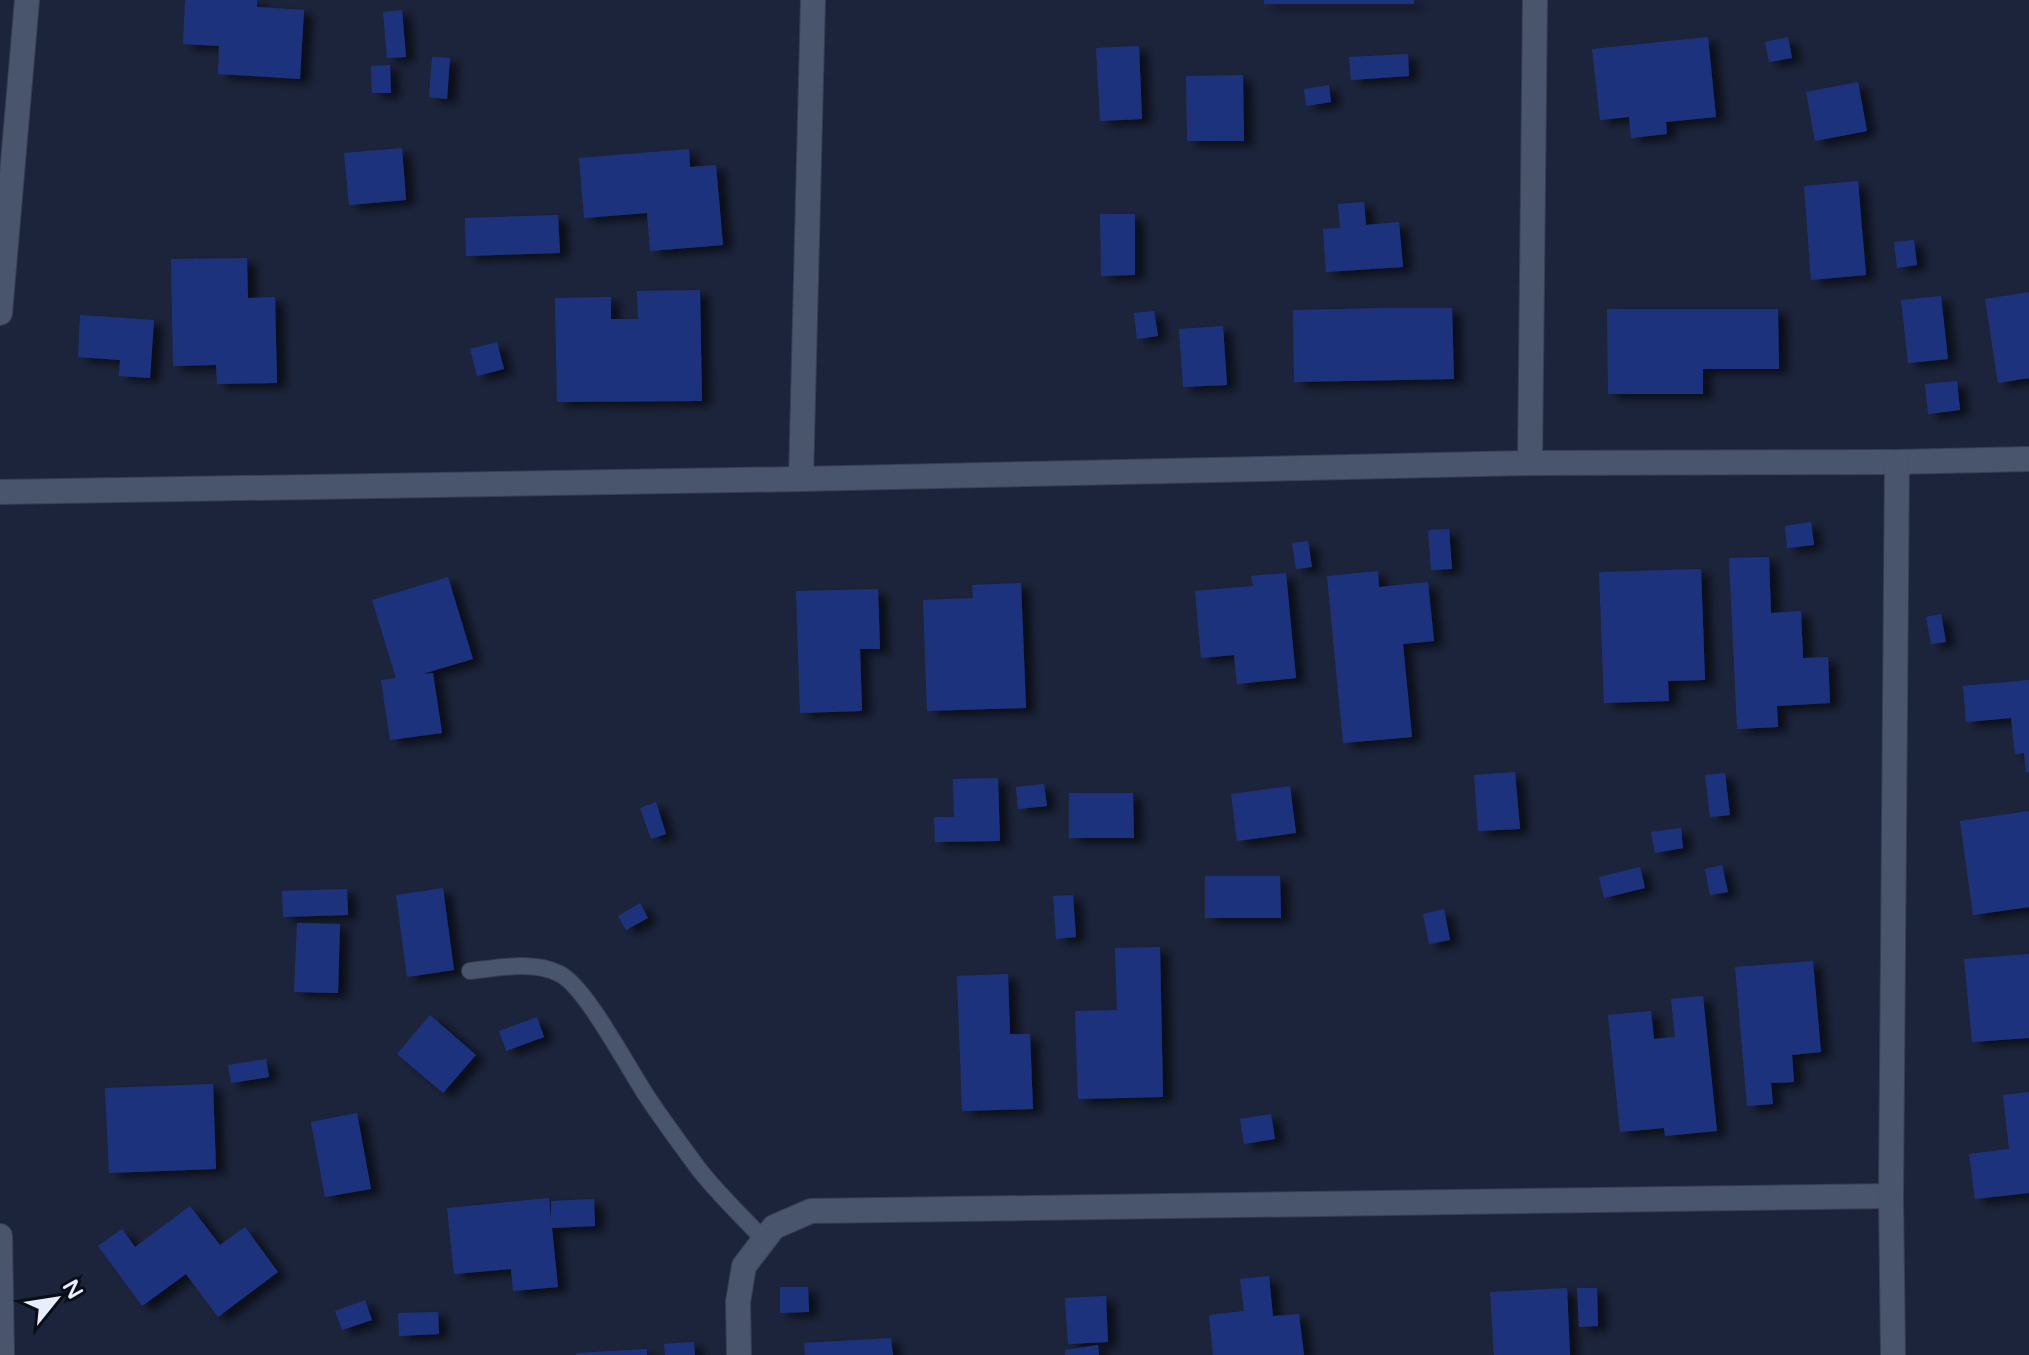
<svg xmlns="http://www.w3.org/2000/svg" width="2029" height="1355" font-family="'Varela Round',sans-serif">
<defs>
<filter id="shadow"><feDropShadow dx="9" dy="5" stdDeviation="4" flood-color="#0009"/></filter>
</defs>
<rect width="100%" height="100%" fill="#1c243b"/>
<g fill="#1e337d" filter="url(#shadow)">
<path d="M185 0H257V7L304 10 300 79 218 74 219 46 183 44Z"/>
<rect x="1264" y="0" width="150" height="4"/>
<path d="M402 10 406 57 387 58 383 12Z"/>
<path d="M1708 37 1716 117 1666 122 1667 134 1631 138 1629 117 1600 120 1592 49Z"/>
<path d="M1788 37 1792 58 1769 62 1765 42Z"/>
<path d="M1139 46 1142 119 1100 121 1096 48Z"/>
<path d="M1408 54 1409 76 1351 80 1349 57Z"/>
<path d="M432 57 450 58 447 99 429 97Z"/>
<path d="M390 65 391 93H372L371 66Z"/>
<path d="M1243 75 1244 141H1187L1186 76Z"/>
<path d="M1858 82 1867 131 1815 141 1806 92Z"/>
<path d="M1329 85 1331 102 1306 106 1304 89Z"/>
<path d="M402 148 406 200 349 205 344 153Z"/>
<path d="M689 149 690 167 716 165 723 245 650 251 647 213 584 218 579 158Z"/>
<path d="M1858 181 1866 275 1811 280 1804 186Z"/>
<path d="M1364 202 1366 225 1399 222 1403 267 1326 272 1323 229 1340 228 1338 204Z"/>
<path d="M1100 214H1135V275L1101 276Z"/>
<path d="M558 215 560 253 466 256 465 218Z"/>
<path d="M1914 240 1917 265 1897 268 1894 242Z"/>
<path d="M247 258 248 298 275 297 277 383 217 384 216 365 173 366 171 259Z"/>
<path d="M700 290 702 401 557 402 555 298 611 297V319H638L637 291Z"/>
<path d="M2029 292V378L1998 383 1985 299Z"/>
<path d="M1941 296 1948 359 1908 363 1901 300Z"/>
<path d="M1385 308H1452L1454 379 1294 382 1293 310Z"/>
<path d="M1607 309H1778L1779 369H1703V394H1608Z"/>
<path d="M1154 311 1158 336 1137 339 1134 313Z"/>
<path d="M80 315 154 320 150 378 119 376 120 360 78 357Z"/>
<path d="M1223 326 1227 385 1183 387 1179 329Z"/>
<path d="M497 342 504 369 477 376 470 349Z"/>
<path d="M1957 381 1960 410 1928 414 1925 384Z"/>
<path d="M1811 522 1814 545 1787 548 1785 526Z"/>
<path d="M1449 529 1452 569 1431 570 1428 530Z"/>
<path d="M1308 541 1312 567 1296 569 1292 543Z"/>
<path d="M1769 557 1771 613 1801 611 1803 658 1828 657 1830 703 1777 706 1778 727 1737 729 1729 558Z"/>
<path d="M1701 569 1705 680 1668 681 1669 701 1604 703 1599 572Z"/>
<path d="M1378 571 1379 587 1428 582 1434 641 1403 644 1412 737 1343 743 1327 576Z"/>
<path d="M1286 573 1296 678 1237 684 1234 655 1201 658 1195 591 1253 586 1251 576Z"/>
<path d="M448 577 473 659 422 674 433 673 442 733 390 740 381 680 396 678 372 600Z"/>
<path d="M1021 583 1026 708 927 711 923 600 973 598 972 585Z"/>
<path d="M878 589 880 649H860L862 711 800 713 796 591Z"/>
<path d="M1941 614 1946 642 1931 644 1926 617Z"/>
<path d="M2029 680V772L2026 773 2024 753 2015 754 2011 718 1966 722 1963 686Z"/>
<path d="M1515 772 1520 829 1478 831 1474 775Z"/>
<path d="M1725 773 1730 815 1710 817 1705 775Z"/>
<path d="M998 778 1000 841 935 842 934 817H954L953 779Z"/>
<path d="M1044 784 1047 806 1018 809 1016 787Z"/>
<path d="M1290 786 1296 833 1237 841 1231 794Z"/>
<path d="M1069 793H1133L1134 838H1069Z"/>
<path d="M656 802 666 834 651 839 640 808Z"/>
<path d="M2029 811V907L1973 915 1960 821Z"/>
<path d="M1681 828 1683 848 1655 853 1651 832Z"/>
<path d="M1722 865 1728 892 1710 895 1705 869Z"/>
<path d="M1640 867 1645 888 1604 898 1599 877Z"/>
<path d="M1205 876H1280L1281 918H1205Z"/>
<path d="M443 888 454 970 407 977 396 895Z"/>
<path d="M347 889 348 915 283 917 282 891Z"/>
<path d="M1073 895 1076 937 1056 939 1053 896Z"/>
<path d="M640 903 648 918 626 930 618 916Z"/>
<path d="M1444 909 1450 940 1429 944 1423 914Z"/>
<path d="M297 923 340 924 338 993 294 992Z"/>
<path d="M1160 947 1163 1097 1078 1099 1075 1011 1117 1010 1115 948Z"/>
<path d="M2029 954V1038L1972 1042 1964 959Z"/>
<path d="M1813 961 1821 1052 1792 1055 1794 1082 1771 1083 1773 1104 1747 1106 1735 967Z"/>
<path d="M1008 974 1010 1034H1030L1033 1109 962 1111 957 976Z"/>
<path d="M1703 996 1717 1131 1665 1136 1664 1128 1620 1132 1608 1015 1651 1011 1654 1039 1675 1037 1671 999Z"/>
<path d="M430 1015 476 1055 443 1093 397 1054Z"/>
<path d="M537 1017 544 1037 506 1051 499 1031Z"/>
<path d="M266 1059 269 1077 231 1083 228 1065Z"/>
<path d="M213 1084 216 1169 109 1173 105 1088Z"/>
<path d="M2029 1092V1193L1975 1199 1969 1154 2009 1149 2003 1095Z"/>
<path d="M357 1113 371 1189 325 1197 311 1122Z"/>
<path d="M1271 1114 1275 1139 1244 1144 1240 1119Z"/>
<path d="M549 1198 551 1220V1201L594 1199 595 1226 552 1228 558 1287 513 1291 511 1269 454 1274 447 1208Z"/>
<path d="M190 1206 220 1245 245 1227 278 1272 218 1317 186 1274 142 1306 98 1246 122 1229 135 1247Z"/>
<path d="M1269 1276 1273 1316 1299 1314 1304 1355H1213L1209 1315 1244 1311 1240 1279Z"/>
<path d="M780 1287H808L809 1312 780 1313Z"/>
<path d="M1567 1288 1570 1355H1494L1490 1292Z"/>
<path d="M1577 1288H1597L1598 1326 1579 1327Z"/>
<path d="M1106 1296 1108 1342 1068 1344 1065 1298Z"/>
<path d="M365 1300 372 1320 342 1330 335 1311Z"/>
<path d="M438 1312 439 1334 399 1336 398 1313Z"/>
<path d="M891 1338 893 1355H805L804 1343Z"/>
<path d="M694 1342 695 1355H665L664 1344Z"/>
<path d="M1098 1345 1099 1355H1065V1350Z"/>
<path d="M647 1349V1355H576V1353Z"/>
</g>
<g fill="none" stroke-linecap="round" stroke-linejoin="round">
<defs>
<path id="service" d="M470 971C498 968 533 960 560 974 586 987 629 1070 648 1098 664 1122 681 1145 698 1168 717 1193 742 1216 764 1240"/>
<g id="minor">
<path d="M0 313 27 0"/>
<path d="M1530 463 1535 0"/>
<path d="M801 479 813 0"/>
<path d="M0 492 801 479 1530 463 1897 462 2029 459"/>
<path d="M0 1236 2 1355"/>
<path d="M739 1355 738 1302 744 1266 774 1227 811 1211 1891 1196"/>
<path d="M1893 1355 1891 1196 1897 462"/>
</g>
</defs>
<use href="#service" stroke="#383e52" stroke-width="18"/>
<use href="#minor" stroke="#383e52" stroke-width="26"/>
<use href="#service" stroke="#49546d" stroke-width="16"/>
<use href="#minor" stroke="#49546d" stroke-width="24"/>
</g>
<g transform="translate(56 1299) rotate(60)" stroke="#0a0e18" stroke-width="6" paint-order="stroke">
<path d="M0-6L14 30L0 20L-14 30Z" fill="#e8eefe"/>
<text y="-12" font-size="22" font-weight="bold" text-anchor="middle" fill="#e8eefe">N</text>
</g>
</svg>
